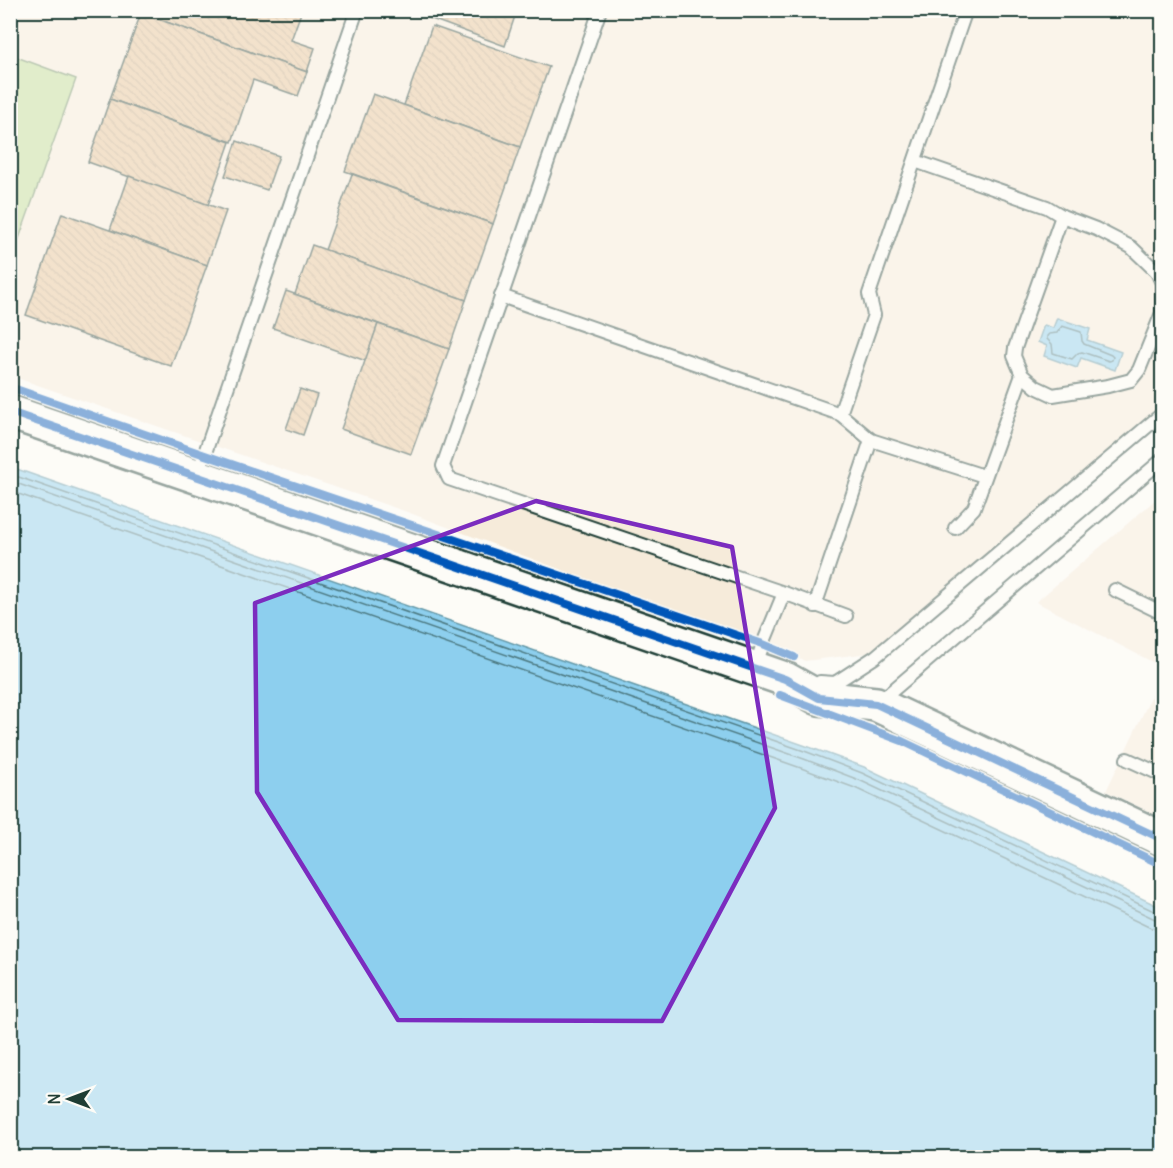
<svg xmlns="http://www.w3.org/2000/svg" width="1173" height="1168" font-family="Delius,sans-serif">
<defs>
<pattern id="building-back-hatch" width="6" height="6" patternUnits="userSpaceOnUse" patternTransform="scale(1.5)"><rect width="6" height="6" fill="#e6c397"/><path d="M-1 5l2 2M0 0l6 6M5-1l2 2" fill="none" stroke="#c5a883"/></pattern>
</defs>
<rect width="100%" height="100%" fill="#fdfcf7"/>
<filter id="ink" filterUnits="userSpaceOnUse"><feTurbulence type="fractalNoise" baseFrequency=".0167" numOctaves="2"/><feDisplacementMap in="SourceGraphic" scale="12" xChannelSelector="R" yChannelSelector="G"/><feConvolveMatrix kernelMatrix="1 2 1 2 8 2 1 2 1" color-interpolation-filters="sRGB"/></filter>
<g filter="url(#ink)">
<g fill="#f6ebda">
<path d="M10 11H1162V404L870 653 805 661 407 512 11 376Z"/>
<path d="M1162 494V667L1036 602Z"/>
<path d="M1162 674V818L1106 791Z"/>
</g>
<path fill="#bedc94" stroke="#6e8c64" stroke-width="1.5" d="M11 55 76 79 11 261 10 55Z"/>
<g fill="#8dcfee" stroke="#6195a4" stroke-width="1.5">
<path d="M1057 318 1090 329 1087 340 1121 352 1115 370 1081 358 1077 368 1044 356 1047 346 1038 342 1044 325 1053 328Z"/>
<path d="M11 467 809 747 864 767 1162 908V1157H11Z"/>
</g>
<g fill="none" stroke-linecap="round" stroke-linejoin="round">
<g stroke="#4b777e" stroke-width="1.5">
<path d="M1062 326 1081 332 1082 341 1084 344 1111 355 1113 357 1112 360 1109 361 1082 352 1078 353 1072 359 1053 353 1052 344 1047 339V336L1049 334 1057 333Z"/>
<path d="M10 474 807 752 862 773 1158 913H1162"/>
<path d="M10 481 804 759 859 780 1155 919 1162 921"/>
<path d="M10 491 801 768 855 788 1151 928 1162 930"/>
</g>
</g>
<g fill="url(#building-back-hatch)" stroke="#1f3d34" stroke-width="1.5">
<path d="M142 10H302L291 40 315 48 307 72 141 13Z"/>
<path d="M407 10H517L505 46Z"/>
<path d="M141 13 307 72 298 96 253 80 232 142 110 99Z"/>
<path d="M432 26 549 67 520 147 404 105Z"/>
<path d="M373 94 520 147 493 224 345 171Z"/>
<path d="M110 99 230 142 208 205 88 162Z"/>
<path d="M237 141 279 156 267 190 225 176Z"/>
<path d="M352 174 493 224 466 300 325 250Z"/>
<path d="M129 176 226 211 207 265 110 230Z"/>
<path d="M62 213 207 265 171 366 26 315Z"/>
<path d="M312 245 466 300 449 349 295 294Z"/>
<path d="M286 291 378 324 366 361 273 328Z"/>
<path d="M378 324 449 349 411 454 341 429Z"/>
<path d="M300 389 317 395 303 435 286 429Z"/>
</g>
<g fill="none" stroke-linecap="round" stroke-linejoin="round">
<defs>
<g id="lane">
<path d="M600 10 443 466 449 479 784 593 846 616"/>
<path d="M915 161 1047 207 1062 216"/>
<path d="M1062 216 1096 229 1131 247 1157 272 1162 283V313L1139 370 1131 380 1108 386 1053 395 1036 387 1022 375 1014 356 1015 348Z"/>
<path d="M501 296 840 414"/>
<path d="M871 440 840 414 874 315 869 294 966 10"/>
<path d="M197 476 357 10"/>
<path d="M955 528 974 508 1022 375"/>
<path d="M1115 590 1162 613"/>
<path d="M815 606 871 440 984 476"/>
<path d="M755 667 763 644 784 593"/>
<path d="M820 682 835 683 875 657 1162 414"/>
<path d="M878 703 1162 460"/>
<path d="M1127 759 1162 775"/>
</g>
<path id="secondary" d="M10 412 785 679 819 698 876 704 1162 839"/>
</defs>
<use href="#lane" stroke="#1f3d34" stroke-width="16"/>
<use href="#secondary" stroke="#1f3d34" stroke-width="38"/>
<use href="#lane" stroke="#fdfcf7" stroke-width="12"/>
<use href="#secondary" stroke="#fdfcf7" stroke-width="33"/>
<defs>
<g id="cycleway">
<path d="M10 387 205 455 763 644 794 657"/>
<path d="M10 412 785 679 819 698 876 704 1162 839"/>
<path d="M780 695 902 741 1162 865"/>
</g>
</defs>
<use href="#cycleway" stroke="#fdfcf7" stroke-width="11"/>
<use href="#cycleway" stroke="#0057b8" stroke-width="8"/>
</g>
</g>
<path d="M0 0H1173V1168H0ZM536 501 732 547 775 808 662 1021 398 1020 257 792 255 603Z" fill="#fdfcf7" fill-opacity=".55" fill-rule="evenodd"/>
<path fill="none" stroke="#7b2cbf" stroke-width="4.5" stroke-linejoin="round" d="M536 501 732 547 775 808 662 1021 398 1020 257 792 255 603Z"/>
<rect width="1173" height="1168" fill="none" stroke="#fdfcf7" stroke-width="36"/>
<rect x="18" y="18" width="1137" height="1132" fill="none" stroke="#1f3d34" stroke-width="2" filter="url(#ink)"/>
<g transform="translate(69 1099) rotate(270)" stroke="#fdfcf7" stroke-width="4.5" paint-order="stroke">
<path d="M0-4.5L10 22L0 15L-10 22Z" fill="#1f3d34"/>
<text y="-9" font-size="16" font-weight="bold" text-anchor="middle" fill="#1f3d34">N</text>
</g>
</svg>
